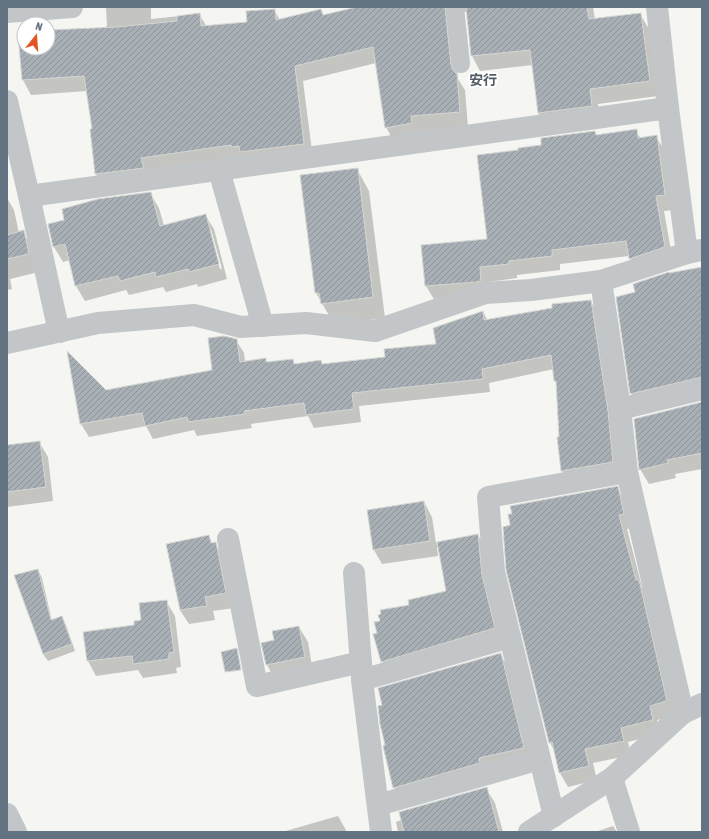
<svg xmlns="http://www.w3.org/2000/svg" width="709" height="839" font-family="'Asap Condensed','Noto Sans JP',sans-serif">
<defs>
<pattern id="building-hatch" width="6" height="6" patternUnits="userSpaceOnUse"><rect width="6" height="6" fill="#a8afb5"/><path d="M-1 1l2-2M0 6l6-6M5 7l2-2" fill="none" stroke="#8c9399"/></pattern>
</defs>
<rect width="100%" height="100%" fill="#f5f5f1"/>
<g fill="#0003" fill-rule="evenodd">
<path d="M106 7H151V19L199 14 207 27 248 23 274 10 280 20 321 10 324 16 361 7H593L595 19 640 14 649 29 658 96 598 104 600 121 547 128 538 113 533 65 480 71 472 56 467 12H463L453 24 458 79 465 90 468 127 394 142 386 127 376 63 303 81 313 159 105 189 96 174 91 130 93 129 87 91 31 95 23 80 19 35H24V48H48V33L106 29V26H107Z"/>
<path d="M636 131 641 139 656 137 665 151 673 210 664 211 673 262 638 273 629 256 560 264V270L517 275V278L488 282 435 301 426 286 423 246 488 240 519 151 543 146 595 132 597 136Z"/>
<path d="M357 169 369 191 385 318 334 324 316 293 301 176Z"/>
<path d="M150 193 159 208 164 226 205 215 214 229 227 279 198 287 197 284 166 292 163 287 129 295 126 290 85 301 76 286 70 260 63 262 54 247 49 225ZM209 229H211L222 269H220Z"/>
<path d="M7 198 14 210 19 233 23 232 34 250 39 272 10 279 12 289 7 290Z"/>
<path d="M702 268V393L640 408 631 393 636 293Z"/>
<path d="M591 301 598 315 620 475 570 484 562 471 558 438H560L557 385 555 381 554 369 489 383 490 392 359 406 361 422 314 428 308 416 251 424 252 428 197 436 194 430 153 439 146 426 89 437 81 424 106 392 213 371 236 340 244 353 245 362 265 359 268 363 292 360 295 364 323 365 386 357 437 345 483 312 488 321Z"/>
<path d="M702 403V469L675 474 676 478 649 484 640 469Z"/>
<path d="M39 442 48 457 53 501 7 507V446Z"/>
<path d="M617 488 625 501 631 528 627 529 642 587 646 595 675 715 657 720 660 734 628 742 631 755 593 763 597 780 568 787 560 773 555 752 550 743Z"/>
<path d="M424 502 432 517 436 543 478 535 486 550 503 643 390 676 382 661 378 634 381 621 410 606 447 592 439 547H437L438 556 382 564 374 550Z"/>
<path d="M208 536 213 544 215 543 224 558 234 608 213 611 215 620 189 624 180 610Z"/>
<path d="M38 570 42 578 52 621 62 618 66 625 75 651 48 661 43 654 15 575Z"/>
<path d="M166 601 175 616 181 667 176 668 177 673 143 678 138 670 96 676 88 661 142 621Z"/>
<path d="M299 627 308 642 313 672 275 679 267 665 275 641Z"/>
<path d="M500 654 509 669 532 763 402 802 394 787 386 745Z"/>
<path d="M486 788 495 803 503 832H398L396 822Z"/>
<path d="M338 816 347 832H282Z"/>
<path d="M613 826 617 832H595Z"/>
</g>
<g fill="url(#building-hatch)" stroke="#d6d6d4">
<path d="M357 7H445L451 65 453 70 457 74 460 112 411 116 412 123 385 128 373 47 295 66 304 144 240 152 239 146 231 147V145L141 158 144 168 95 174 90 129H92L84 76 22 80 18 34 24 33V48H48V30L117 27 177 21V16L200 13 201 26 247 22 246 11 275 9 276 20 321 9 323 15Z"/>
<path d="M466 7H587L589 19 641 13 650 81 590 89 592 106 538 113 530 50 471 56Z"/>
<path d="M637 129 638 138 657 135 665 195 656 196 665 247 629 259 626 241 552 250V256L509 261V264L480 267 481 281 477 282 425 286 421 245 487 239 477 155 518 150V148L541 145V138L595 131 596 135Z"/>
<path d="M358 168 373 297 321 304 319 293H315L300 175Z"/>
<path d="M151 192 160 226 206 214 219 264 189 272 188 269 156 277 155 272 120 281 118 276 75 286 65 244 53 247 48 224 64 220 62 209 98 199Z"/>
<path d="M24 230 29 254 7 259V235Z"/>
<path d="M702 267V377L630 394 616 297 635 292 633 284 669 272V273Z"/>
<path d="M591 300 608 411 613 462 561 471 557 437H559L556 381H554L551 355 482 369 483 379 352 393 354 409 306 415 304 403 244 411 245 414 188 422 187 417 145 426 142 413 80 424 67 351 106 390 212 370 208 338 224 336 237 339 240 362 266 358V362L293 359 294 364 321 360 322 364 385 357 384 349 436 344 433 328 483 311 484 320 552 308V304Z"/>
<path d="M702 402V453L667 460 668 463 639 470 634 419Z"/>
<path d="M40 441 46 487 7 492V445Z"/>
<path d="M618 486 624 514 619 515 636 580H639L667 701 650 706 653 720 621 728 624 741 585 749 589 766 559 773 552 742 549 743 506 570 503 527 510 525 508 514H512L510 506Z"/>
<path d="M424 501 430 541 373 550 367 510Z"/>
<path d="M478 534 482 575 495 628 381 662 373 634 377 633 374 622 380 621 378 615 381 614 380 610 409 605 408 600 446 591 437 542Z"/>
<path d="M209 535 211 543 216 542 226 593 205 597 207 606 180 610 166 544Z"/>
<path d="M38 569 51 620 62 616 72 644 43 654 14 575Z"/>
<path d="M167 600 174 652 169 653V659L133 664 132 656 87 661 83 632 134 625V621L141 620 139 603Z"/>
<path d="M299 626 305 657 266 665 261 643 274 640 272 631Z"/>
<path d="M237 648 241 670 225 672 221 652Z"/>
<path d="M501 653 524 748 479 758 480 763 393 788 383 746 385 745 380 724 378 706 382 705 378 688Z"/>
<path d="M487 787 499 832H404L399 812Z"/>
</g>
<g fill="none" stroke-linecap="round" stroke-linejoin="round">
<path stroke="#c2c6c9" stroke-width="18" d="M455 7 461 64"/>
<g stroke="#c2c6c9" stroke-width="22">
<path d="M657 7 668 108"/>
<path d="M7 12 72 7"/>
<path d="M7 101 29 196"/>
<path d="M219 170 263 326"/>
<path d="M601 281 620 409 627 472 683 713"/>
<path d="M59 332 29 196 668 108 687 253"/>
<path d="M7 343 98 323 194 315 241 327 306 323 375 331 485 293 531 290 601 281 687 253 701 250"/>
<path d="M620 409 702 389"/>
<path d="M228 539 257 686 361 662"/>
<path d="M354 573 362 677"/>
<path d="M612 778 629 832"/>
<path d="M378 805 540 759"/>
<path d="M554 816 494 572 488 497 627 472"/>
<path d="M381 832 362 680 510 637"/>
<path d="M529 832 612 778 683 713 702 704"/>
</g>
<path stroke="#c2c6c9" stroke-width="22" d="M7 814 16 832"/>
</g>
<g text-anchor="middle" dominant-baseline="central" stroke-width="4" stroke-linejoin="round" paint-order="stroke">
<g font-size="14" font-weight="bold" fill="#525d67" stroke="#fff">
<text x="483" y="80">安行</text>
</g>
</g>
<rect width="709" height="839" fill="none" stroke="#647382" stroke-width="16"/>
<g transform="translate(36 36) rotate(17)"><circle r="19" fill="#ffffff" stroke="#c1c7cd"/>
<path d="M0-3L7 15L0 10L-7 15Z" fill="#e25624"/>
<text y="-6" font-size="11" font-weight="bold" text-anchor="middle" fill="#647382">N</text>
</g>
</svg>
